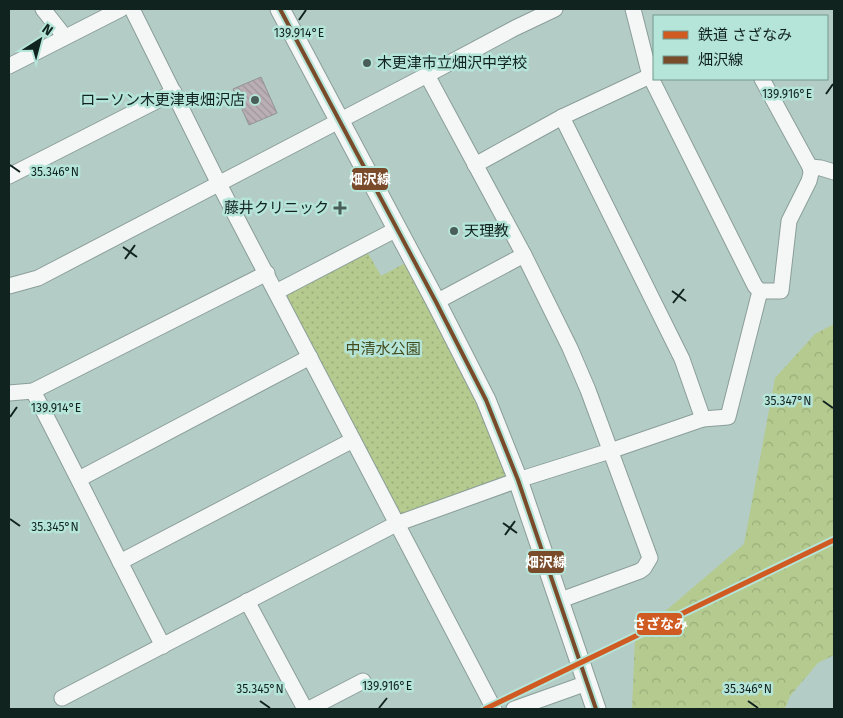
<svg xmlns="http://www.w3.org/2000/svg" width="843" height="718" font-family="'Fira Sans','Noto Sans JP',sans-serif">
<defs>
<pattern id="grass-dots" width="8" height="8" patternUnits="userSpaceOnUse" patternTransform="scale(1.25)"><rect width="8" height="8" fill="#b5ca8e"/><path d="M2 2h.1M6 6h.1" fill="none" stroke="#9bad7a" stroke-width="1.8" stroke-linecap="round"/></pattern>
<pattern id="forest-crowns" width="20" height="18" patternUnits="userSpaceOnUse" patternTransform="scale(1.25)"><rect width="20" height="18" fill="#b5ca8e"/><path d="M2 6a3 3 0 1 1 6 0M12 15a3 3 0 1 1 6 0" fill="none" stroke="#9bad7a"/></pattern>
<pattern id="building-back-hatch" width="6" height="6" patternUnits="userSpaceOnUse" patternTransform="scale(1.25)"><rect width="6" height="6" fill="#baafb4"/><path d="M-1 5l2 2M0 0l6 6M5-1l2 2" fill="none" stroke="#9f969a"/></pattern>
</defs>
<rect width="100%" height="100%" fill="#b4ccc6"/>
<path fill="url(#grass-dots)" d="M364 246 381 276 413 259 518 480 396 524 276 292Z"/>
<path fill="url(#forest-crowns)" d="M834 324V655L818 663 790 696 785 709H632L635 637 744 544 775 378 815 334Z"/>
<path fill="url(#building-back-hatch)" stroke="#909493" d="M261 77 277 113 249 125 233 89Z"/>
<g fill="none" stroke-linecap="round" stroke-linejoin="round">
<defs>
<g id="minor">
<path d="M43 9 65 37"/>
<path d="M132 9 219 184 494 709"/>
<path d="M633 9 650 76 755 286 760 291H781L789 221 809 181 811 173 810 167 762 79"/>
<path d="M9 66 121 9"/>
<path d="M427 75 524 255 570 348 588 390 650 558 644 568 640 571 558 601"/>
<path d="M562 117 682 359 703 419"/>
<path d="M475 165 562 117 650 76 654 75"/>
<path d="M810 167 821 168 834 172"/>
<path d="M9 176 174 92"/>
<path d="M9 286 38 278 427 75 515 28 555 9"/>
<path d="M276 292 397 229"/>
<path d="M436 302 524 255"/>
<path d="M33 391C77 475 119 561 163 646"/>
<path d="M9 393 33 391 267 273"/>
<path d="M79 479 310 357"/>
<path d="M120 562 353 440"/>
<path d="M247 601 305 709"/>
<path d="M62 698 396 524 518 480 610 451 703 419 728 417 760 291"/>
<path d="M309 709 363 681"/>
<path d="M514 709 587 683"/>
</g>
<path id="tertiary" d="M280 9 436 302 486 400 518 480 596 709"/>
</defs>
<use href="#minor" stroke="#8b9e99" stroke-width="17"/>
<use href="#tertiary" stroke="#8b9e99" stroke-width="21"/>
<use href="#minor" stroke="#f4f7f6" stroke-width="15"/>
<use href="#tertiary" stroke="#f4f7f6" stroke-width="19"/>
<defs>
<path id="bus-1" d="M280 9 436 302 486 400 518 480 596 709"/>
</defs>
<use href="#bus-1" stroke="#b5e4d8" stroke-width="8"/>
<use href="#bus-1" stroke="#7a4b2a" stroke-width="4"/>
<defs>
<path id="rail-1" d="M485 709 834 540"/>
</defs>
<use href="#rail-1" stroke="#b5e4d8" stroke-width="9"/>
<use href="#rail-1" stroke="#d05b22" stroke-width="5"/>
</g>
<path fill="none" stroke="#11231f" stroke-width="2" d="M299 20 306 10M826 94 833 84M10 165 20 172M123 247 137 257M125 259 135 245M672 291 686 301M673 303 684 289M823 401 833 408M10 417 17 407M10 519 20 526M503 523 517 533M505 535 515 521M260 701 270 708M748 701 758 708M379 708 387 698"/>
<g fill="#4a5e59" stroke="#b5e4d8" stroke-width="2">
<circle cx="367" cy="63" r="5"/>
<circle cx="255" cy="100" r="5"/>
<path d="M337.5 200.5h5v5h5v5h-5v5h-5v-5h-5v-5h5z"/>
<circle cx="454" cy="231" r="5"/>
</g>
<g text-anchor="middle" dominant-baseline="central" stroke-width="5" stroke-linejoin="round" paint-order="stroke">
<g font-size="15" fill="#11231f" stroke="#b5e4d8" text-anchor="start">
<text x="377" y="63">木更津市立畑沢中学校</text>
<text x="245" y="100" text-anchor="end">ローソン木更津東畑沢店</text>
<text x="329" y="208" text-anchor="end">藤井クリニック</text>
<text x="464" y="231">天理教</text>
</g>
<g font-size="15" fill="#424b1c" stroke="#b5e4d8">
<text x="383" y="349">中清水公園</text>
</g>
</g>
<g font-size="12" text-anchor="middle" fill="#11231f" stroke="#b5e4d8" stroke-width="5" stroke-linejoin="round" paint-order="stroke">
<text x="299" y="37">139.914°E</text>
<text x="787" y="98">139.916°E</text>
<text x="55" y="176">35.346°N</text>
<text x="788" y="405">35.347°N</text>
<text x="56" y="412">139.914°E</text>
<text x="55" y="531">35.345°N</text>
<text x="387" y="690">139.916°E</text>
<text x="260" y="693">35.345°N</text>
<text x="748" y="693">35.346°N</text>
</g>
<g stroke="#b5e4d8" stroke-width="2">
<rect x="351" y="167" width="38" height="24" rx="5" fill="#7a4b2a"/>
<rect x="527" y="550" width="38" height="24" rx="5" fill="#7a4b2a"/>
<rect x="636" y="612" width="47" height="24" rx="5" fill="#d05b22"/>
</g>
<g font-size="14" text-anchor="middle" font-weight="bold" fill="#fff">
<text x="370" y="184">畑沢線</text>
<text x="546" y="567">畑沢線</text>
<text x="660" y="629">さざなみ</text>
</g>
<rect width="843" height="718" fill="none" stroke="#11231f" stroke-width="20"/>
<rect x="653" y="15" width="175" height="65" fill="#b5e4d8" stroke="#73978e"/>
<rect x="663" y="31" width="25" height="8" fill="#d05b22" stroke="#73978e"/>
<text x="698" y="40" font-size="15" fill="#11231f">鉄道 さざなみ</text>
<rect x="663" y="56" width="25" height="8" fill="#7a4b2a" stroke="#73978e"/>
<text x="698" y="65" font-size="15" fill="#11231f">畑沢線</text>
<g transform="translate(40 40) rotate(36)" stroke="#b5e4d8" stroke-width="4" paint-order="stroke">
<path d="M0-4L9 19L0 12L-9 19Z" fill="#11231f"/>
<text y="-8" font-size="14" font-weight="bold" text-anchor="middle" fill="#11231f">N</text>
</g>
</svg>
